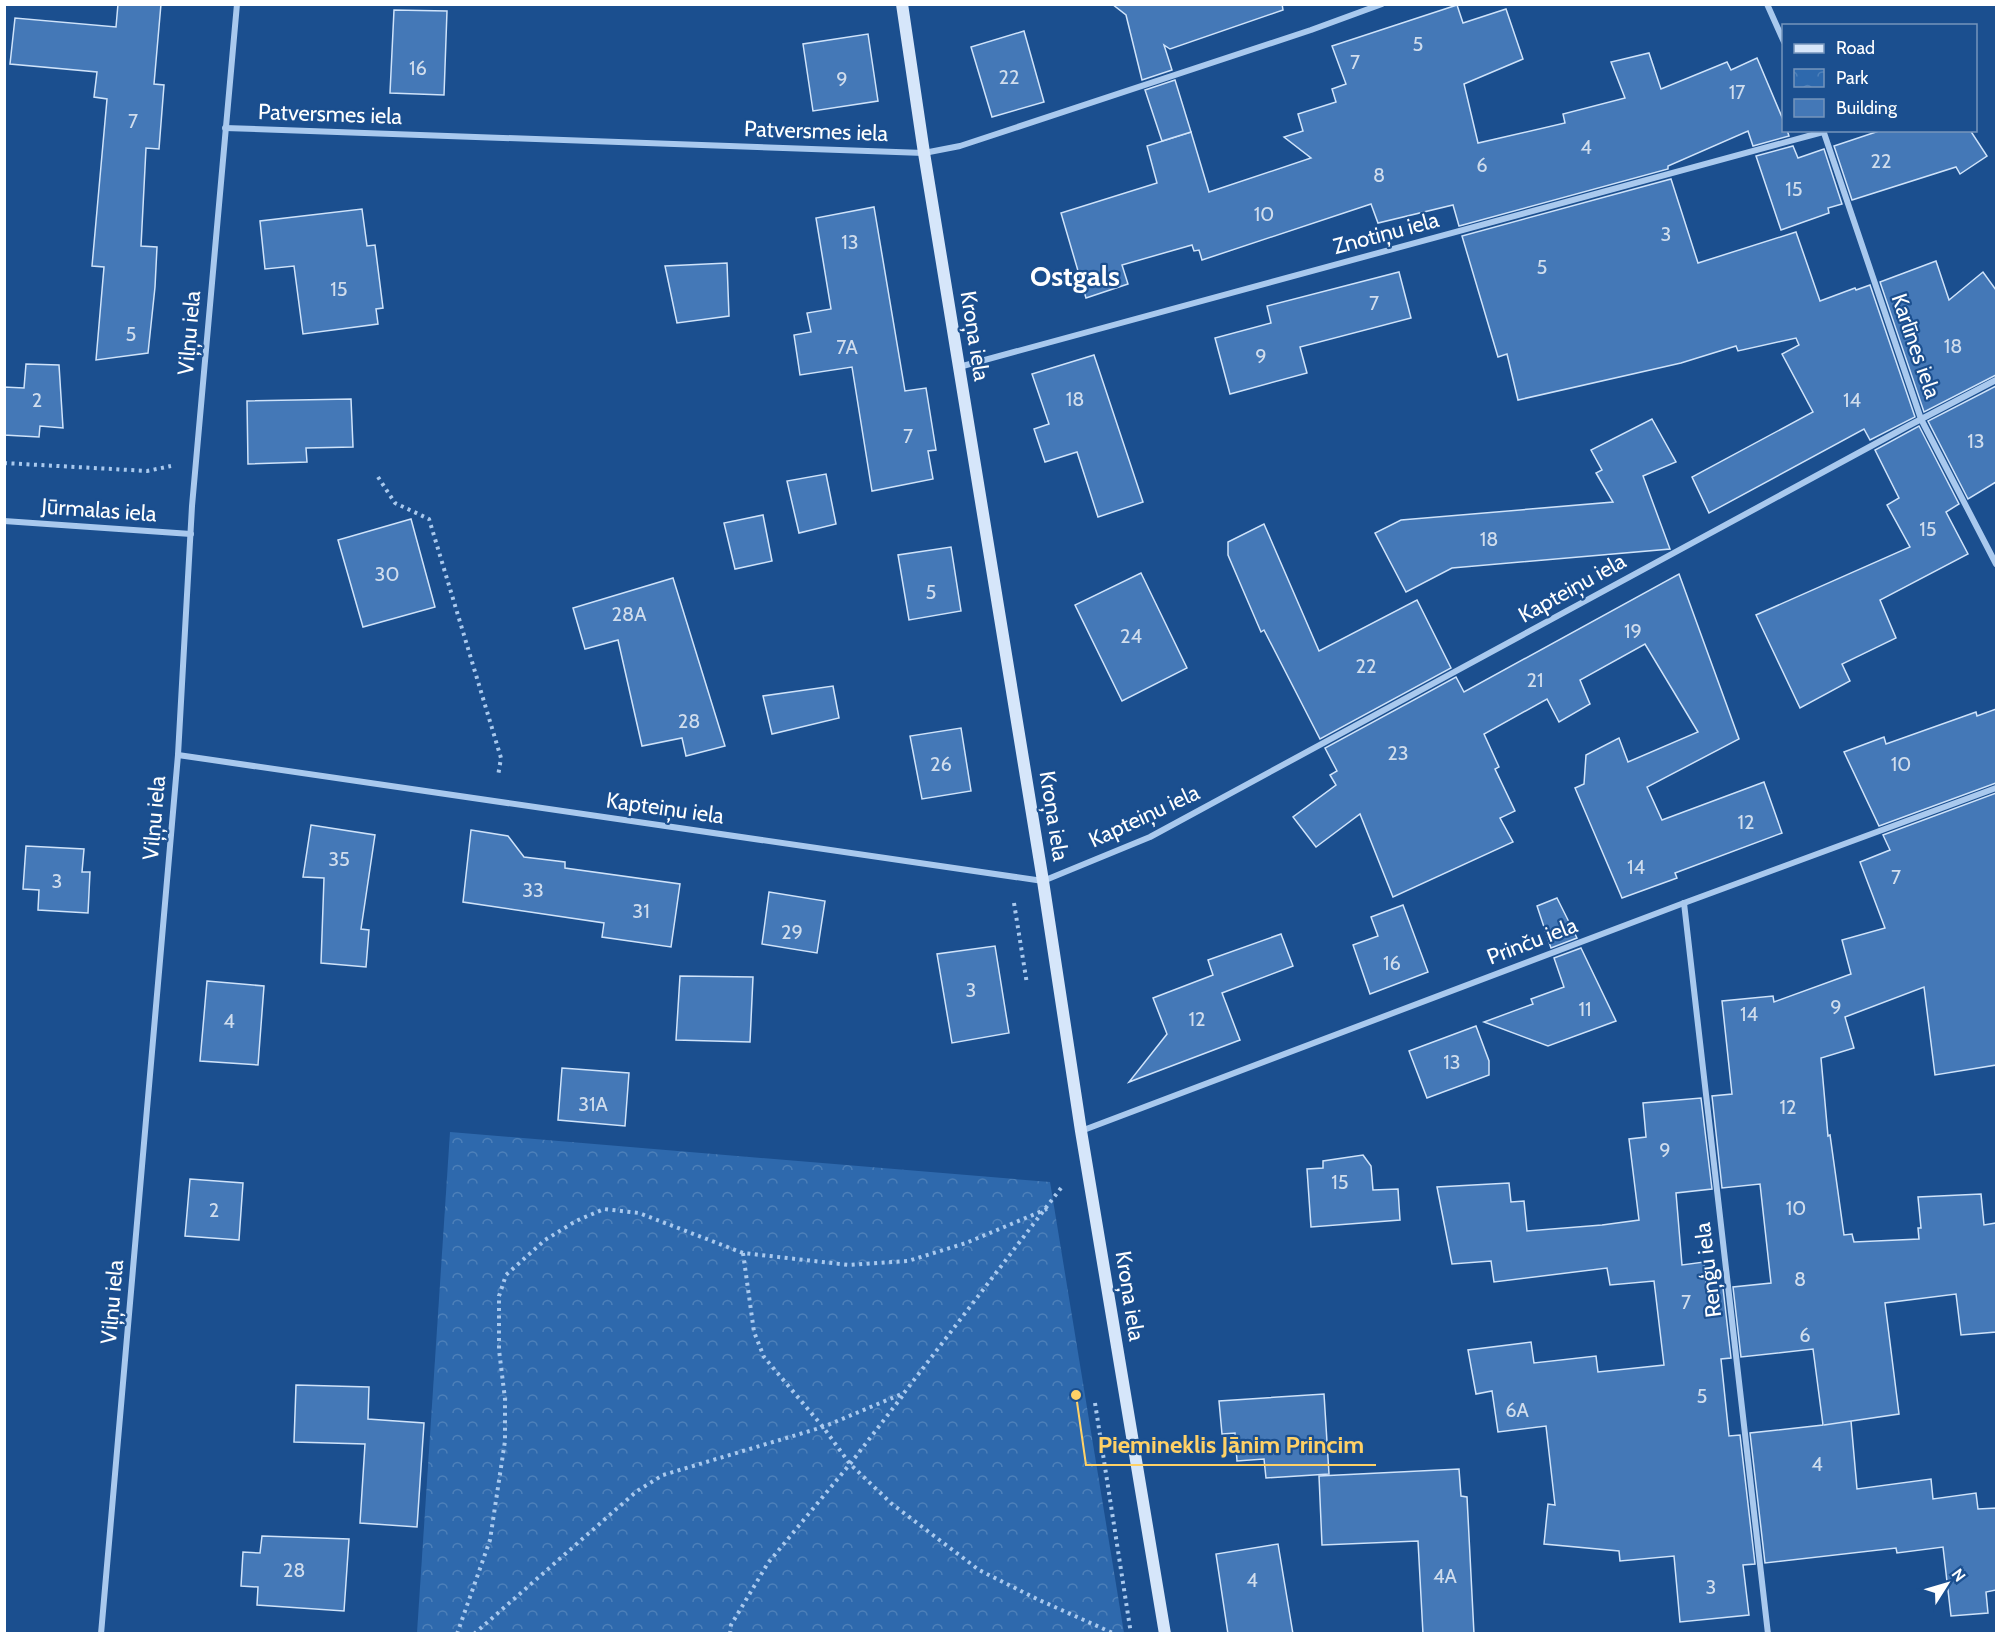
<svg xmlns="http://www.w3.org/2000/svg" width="2001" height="1638" font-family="Cabin,sans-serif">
<defs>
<pattern id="park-crowns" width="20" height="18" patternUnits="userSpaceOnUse" patternTransform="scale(1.5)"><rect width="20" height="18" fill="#2e69ad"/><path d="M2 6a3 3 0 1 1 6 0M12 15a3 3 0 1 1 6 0" fill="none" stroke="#4d80b9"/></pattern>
</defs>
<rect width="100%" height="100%" fill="#1b4f8f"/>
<path fill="url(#park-crowns)" d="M450 1132 1050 1182 1124 1633H417Z"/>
<g fill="#4478b7" stroke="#cfe3fa" stroke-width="1.5">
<path d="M118 4H161L154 84 164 85 159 149 146 148 141 246 157 247 155 287 148 353 96 360 104 267 92 266 107 99 94 97 97 72 10 64 15 18 116 27Z"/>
<path d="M1112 4H1282L1283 10 1170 49 1164 45 1172 70 1142 80 1126 15Z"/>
<path d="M1457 5 1463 23 1506 9 1523 59 1464 84 1478 143 1565 123 1563 114 1625 98 1611 62 1649 53 1661 89 1727 62 1731 70 1757 58 1784 122V130H1787L1789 136 1753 146 1748 131 1668 166V169L1459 226 1453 205 1378 223 1371 204 1202 260 1199 250 1194 251 1192 245 1122 265 1128 284 1086 298 1061 213 1157 183 1147 146 1191 132 1209 192 1311 158 1284 137 1303 131 1298 114 1336 102 1332 89 1346 84 1332 46Z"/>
<path d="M394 10 447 11 444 95 390 93Z"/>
<path d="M1024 31 1044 102 992 117 971 47Z"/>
<path d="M868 34 878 101 813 111 803 44Z"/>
<path d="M1175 80 1191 132 1162 141 1145 90Z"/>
<path d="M1882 130H1970L1987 156 1960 174 1956 167 1852 200 1834 146Z"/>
<path d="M1793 146 1798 158 1824 149 1842 204 1828 208 1829 213 1781 230 1756 156Z"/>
<path d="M1671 179 1698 263 1796 232 1820 301 1855 288 1856 290 1870 285 1915 417 1870 440 1864 429 1709 513 1692 477 1813 412 1782 354 1799 345 1796 338 1738 351 1736 346 1681 363 1518 400 1507 354 1498 357 1462 236Z"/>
<path d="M874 207 905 391 926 388 936 450 928 451 933 479 872 491 852 367 800 375 794 335 811 332 807 313 831 309 816 218Z"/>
<path d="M362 209 367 246 375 245 383 308 376 309 378 324 303 334 294 266 265 269 260 221Z"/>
<path d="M1936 261 1949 300 1983 272 1996 290V375L1924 412 1880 282Z"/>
<path d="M727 263 729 316 677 323 665 266Z"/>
<path d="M1399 272 1411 318 1300 347 1307 373 1230 394 1215 338 1271 323 1267 306Z"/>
<path d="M1094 355 1143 502 1098 517 1077 452 1045 462 1034 429 1049 424 1032 374Z"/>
<path d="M26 364 59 365 63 428 40 426 39 437 4 435V387L24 388Z"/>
<path d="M1996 386V482L1968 499 1928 421Z"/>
<path d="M351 399 353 447 306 448 307 462 248 464 247 401Z"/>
<path d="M1652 419 1676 462 1643 476 1670 549 1452 568 1406 592 1375 533 1401 520 1613 502 1596 473 1602 470 1591 450Z"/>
<path d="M1919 426 1959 504 1946 512 1968 554 1880 600 1896 638 1842 664 1850 681 1800 708 1756 615 1910 547 1887 505 1899 498 1875 450Z"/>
<path d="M826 474 836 524 799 533 787 481Z"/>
<path d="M763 515 772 561 735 569 724 523Z"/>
<path d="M411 519 435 607 363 627 338 540Z"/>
<path d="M1264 524 1319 651 1417 600 1451 668 1320 739 1264 630 1261 632 1228 555V542Z"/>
<path d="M951 547 961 611 909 620 898 555Z"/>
<path d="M1141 573 1187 668 1122 701 1075 605Z"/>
<path d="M1679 574 1739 739 1647 787 1662 820 1764 782 1782 833 1675 873 1677 878 1622 898 1575 788 1584 784 1586 755 1619 738 1628 762 1698 732 1645 644 1580 680 1590 704 1559 722 1547 699 1484 734 1499 767 1495 769 1515 811 1500 818 1513 842 1393 897 1360 814 1316 847 1293 817 1336 785 1330 775 1337 771 1325 748 1456 677 1464 692Z"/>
<path d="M673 578 725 746 686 756 682 738 642 746 618 640 585 649 573 608Z"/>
<path d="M833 686 839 718 772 734 763 696Z"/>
<path d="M1996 709V783L1879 826 1844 752 1884 737 1886 744 1976 712 1977 716Z"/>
<path d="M961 728 971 791 922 799 910 736Z"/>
<path d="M1996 793V1065L1935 1075 1924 987 1845 1017 1854 1048 1821 1058 1828 1136 1830 1135 1844 1235 1852 1234 1854 1242 1919 1239 1918 1228H1921L1918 1197 1981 1194 1984 1225 1996 1223V1332L1961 1335 1956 1294 1885 1303 1899 1414 1824 1425 1851 1421 1857 1489 1931 1479 1933 1499 1976 1493 1978 1509 1996 1508V1590L1986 1592 1988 1613 1951 1616 1943 1547 1897 1553 1896 1548 1765 1563 1750 1433 1823 1425 1813 1349 1741 1357 1733 1287 1771 1283 1760 1184 1722 1188 1712 1096 1732 1094 1722 1001 1773 996 1774 1002 1851 974 1842 940 1885 928 1860 862 1890 850 1883 835Z"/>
<path d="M311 825 375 835 361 929 369 930 366 967 321 963 324 878 303 877Z"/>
<path d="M471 830 508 836 524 857 565 862V868L680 884 671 947 602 937 604 923 463 902Z"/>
<path d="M26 846 84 849 82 872H90L88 913 38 910 39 890 23 889Z"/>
<path d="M769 892 825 901 817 953 762 944Z"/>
<path d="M1557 898 1577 938 1551 948 1537 906Z"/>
<path d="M1403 905 1428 972 1370 994 1353 945 1378 936 1371 917Z"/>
<path d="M1281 934 1293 966 1222 993 1240 1040 1129 1082 1167 1034 1153 998 1213 975 1208 960Z"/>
<path d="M995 946 1009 1033 952 1043 937 954Z"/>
<path d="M1581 948 1616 1021 1548 1046 1484 1022 1533 1004 1531 999 1564 987 1554 958Z"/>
<path d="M680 976 753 977 750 1042 676 1040Z"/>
<path d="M207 981 264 986 258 1065 200 1061Z"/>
<path d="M1476 1026 1489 1061V1075L1427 1098 1409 1051Z"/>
<path d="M562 1068 629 1073 625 1126 558 1120Z"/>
<path d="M1701 1098 1712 1189 1676 1193 1682 1265 1704 1262 1707 1289 1723 1288 1731 1358 1721 1359 1729 1436 1740 1435 1755 1564 1743 1565 1749 1615 1680 1622 1674 1556 1620 1561 1619 1551 1544 1544 1548 1504 1555 1505 1546 1426 1498 1432 1492 1391 1476 1394 1468 1350 1531 1342 1534 1363 1596 1356 1598 1372 1664 1365 1654 1281 1610 1285 1607 1268 1494 1282 1491 1261 1452 1264 1437 1187 1509 1183 1511 1202 1524 1201 1527 1231 1602 1225 1639 1220 1629 1139 1646 1137 1643 1103Z"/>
<path d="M1363 1155 1371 1166 1373 1190 1398 1189 1400 1220 1311 1227 1307 1169 1323 1168V1161Z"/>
<path d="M190 1179 243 1183 239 1240 185 1236Z"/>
<path d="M296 1385 369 1387 368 1419 424 1423 417 1527 360 1523 365 1444 294 1442Z"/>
<path d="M1324 1394 1329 1474 1266 1478 1264 1459 1237 1461 1235 1433 1222 1434 1219 1401Z"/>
<path d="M1459 1469 1461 1496 1467 1497 1474 1634H1423L1418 1541 1322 1545 1319 1476Z"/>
<path d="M262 1536 349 1539 344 1611 257 1605 258 1587 241 1586 243 1552 260 1553Z"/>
<path d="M1278 1544 1293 1634H1228L1216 1554Z"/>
</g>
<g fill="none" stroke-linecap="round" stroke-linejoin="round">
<g stroke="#a9c9ee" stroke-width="4" stroke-dasharray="3 4.5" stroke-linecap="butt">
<path d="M4 463 147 471 171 466"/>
<path d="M378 477 395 503 429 519 501 758 498 776"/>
<path d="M1014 903 1027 984"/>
<path d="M743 1253 754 1332 764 1357 823 1427 850 1464 892 1504 979 1570 1037 1599 1115 1634"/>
<path d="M1095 1403 1131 1634"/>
<path d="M457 1634 490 1540 505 1441V1399L499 1350V1296L506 1275 545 1240 576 1221 604 1209 639 1213 743 1253 849 1265 908 1261 966 1243 1047 1209"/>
<path d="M474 1634 637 1491 663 1475 823 1427 904 1393 1061 1188"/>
<path d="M730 1634 731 1625 768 1563 850 1464 904 1394"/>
</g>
<g stroke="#a9c9ee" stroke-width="6">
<path d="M1767 4 1784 42"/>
<path d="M225 128 924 153 960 146 1311 30 1382 4"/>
<path d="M1823 130 1921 419 1996 564"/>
<path d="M959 367 1823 132"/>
<path d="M4 521 191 534"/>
<path d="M178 755 1043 881 1150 837 1908 426 1996 380"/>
<path d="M1684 903 1768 1634"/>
<path d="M1081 1131 1684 903 1996 788"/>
<path d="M101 1634 178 755 192 506 237 4"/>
</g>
<path stroke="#d6e6fa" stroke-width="12" d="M902 4 924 153 1043 881 1081 1131 1165 1634"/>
</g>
<g text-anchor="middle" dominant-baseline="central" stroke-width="4.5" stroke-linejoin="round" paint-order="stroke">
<g font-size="20" fill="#d0dded">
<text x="1418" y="44">5</text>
<text x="1355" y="62">7</text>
<text x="418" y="68">16</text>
<text x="1009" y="77">22</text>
<text x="842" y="79">9</text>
<text x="1737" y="92">17</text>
<text x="133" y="121">7</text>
<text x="1586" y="147">4</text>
<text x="1881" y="161">22</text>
<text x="1482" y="165">6</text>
<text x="1379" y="175">8</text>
<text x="1794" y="189">15</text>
<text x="1264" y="214">10</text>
<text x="1666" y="234">3</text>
<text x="850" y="242">13</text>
<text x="1542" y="267">5</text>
<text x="339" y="289">15</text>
<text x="1374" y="303">7</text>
<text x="131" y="334">5</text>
<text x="1953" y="346">18</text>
<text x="847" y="347">7A</text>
<text x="1261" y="356">9</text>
<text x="1075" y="399">18</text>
<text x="37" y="400">2</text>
<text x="1852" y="400">14</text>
<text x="908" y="436">7</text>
<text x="1976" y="441">13</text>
<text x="1928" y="529">15</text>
<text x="1489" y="539">18</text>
<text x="387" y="574">30</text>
<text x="931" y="592">5</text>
<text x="629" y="614">28A</text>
<text x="1633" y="631">19</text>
<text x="1131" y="636">24</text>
<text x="1366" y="666">22</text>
<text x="1535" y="680">21</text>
<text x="689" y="721">28</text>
<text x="1398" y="753">23</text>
<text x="941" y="764">26</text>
<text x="1901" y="764">10</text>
<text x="1746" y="822">12</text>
<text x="339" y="859">35</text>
<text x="1636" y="867">14</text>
<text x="1896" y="877">7</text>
<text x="57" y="881">3</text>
<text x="533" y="890">33</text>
<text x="641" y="911">31</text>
<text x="792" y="932">29</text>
<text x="1392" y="963">16</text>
<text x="971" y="990">3</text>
<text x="1836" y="1007">9</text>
<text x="1585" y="1009">11</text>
<text x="1749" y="1014">14</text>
<text x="1197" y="1019">12</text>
<text x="229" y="1021">4</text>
<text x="1452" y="1062">13</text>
<text x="593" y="1104">31A</text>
<text x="1788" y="1107">12</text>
<text x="1665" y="1150">9</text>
<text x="1340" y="1182">15</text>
<text x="1796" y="1208">10</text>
<text x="214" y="1210">2</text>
<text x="1800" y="1279">8</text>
<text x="1686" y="1302">7</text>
<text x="1805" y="1335">6</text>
<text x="1702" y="1396">5</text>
<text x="1517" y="1410">6A</text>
<text x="1817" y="1464">4</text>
<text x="294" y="1570">28</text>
<text x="1445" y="1576">4A</text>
<text x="1252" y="1580">4</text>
<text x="1711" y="1587">3</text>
</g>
<g font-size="22" fill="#fff" stroke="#1b4f8f">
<text transform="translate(330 114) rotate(2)">Patversmes iela</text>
<text transform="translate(816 131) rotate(2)">Patversmes iela</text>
<text transform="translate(1386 233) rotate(-15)">Znotiņu iela</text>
<text transform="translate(189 333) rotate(-85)">Viļņu iela</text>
<text transform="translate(975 336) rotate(81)">Kroņa iela</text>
<text transform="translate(1916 346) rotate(71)">Karlīnes iela</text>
<text transform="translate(99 510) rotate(4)">Jūrmalas iela</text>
<text transform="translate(1572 588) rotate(-29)">Kapteiņu iela</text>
<text transform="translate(665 808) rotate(8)">Kapteiņu iela</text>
<text transform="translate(1054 816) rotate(81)">Kroņa iela</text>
<text transform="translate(1144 816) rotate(-25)">Kapteiņu iela</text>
<text transform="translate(154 818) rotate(-85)">Viļņu iela</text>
<text transform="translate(1532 941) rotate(-21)">Prinču iela</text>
<text transform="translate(1708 1270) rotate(-97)">Reņģu iela</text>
<text transform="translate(1130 1296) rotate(81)">Kroņa iela</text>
<text transform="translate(112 1302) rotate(-85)">Viļņu iela</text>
</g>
<g font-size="28" font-weight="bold" fill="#fff" stroke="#1b4f8f">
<text x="1075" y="276">Ostgals</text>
</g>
</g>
<path fill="none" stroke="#ffd166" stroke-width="2" d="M1076 1395L1086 1465H1376"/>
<circle fill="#ffd166" stroke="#1b4f8f" stroke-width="2" cx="1076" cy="1395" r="6"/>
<g font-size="24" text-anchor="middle" font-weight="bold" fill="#ffd166" stroke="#1b4f8f" stroke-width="4.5" stroke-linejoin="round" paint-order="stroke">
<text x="1231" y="1453">Piemineklis Jānim Princim</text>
</g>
<rect width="2001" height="1638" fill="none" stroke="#ffffff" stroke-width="12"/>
<rect x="1782" y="24" width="195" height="108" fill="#1b4f8f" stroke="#7695bc" stroke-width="1.5"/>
<rect x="1794" y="44" width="30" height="9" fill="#d6e6fa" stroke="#7695bc" stroke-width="1.5"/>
<text x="1836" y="54" font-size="18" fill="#ffffff">Road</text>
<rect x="1794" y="69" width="30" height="18" fill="url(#park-crowns)" stroke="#7695bc" stroke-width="1.5"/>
<text x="1836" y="84" font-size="18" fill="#ffffff">Park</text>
<rect x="1794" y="99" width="30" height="18" fill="#4478b7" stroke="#7695bc" stroke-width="1.5"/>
<text x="1836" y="114" font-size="18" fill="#ffffff">Building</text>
<g transform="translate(1947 1584) rotate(53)" stroke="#1b4f8f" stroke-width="4.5" paint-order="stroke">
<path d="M0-4.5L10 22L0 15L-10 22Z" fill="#ffffff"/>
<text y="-9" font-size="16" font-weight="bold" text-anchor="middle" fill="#ffffff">N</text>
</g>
</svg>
